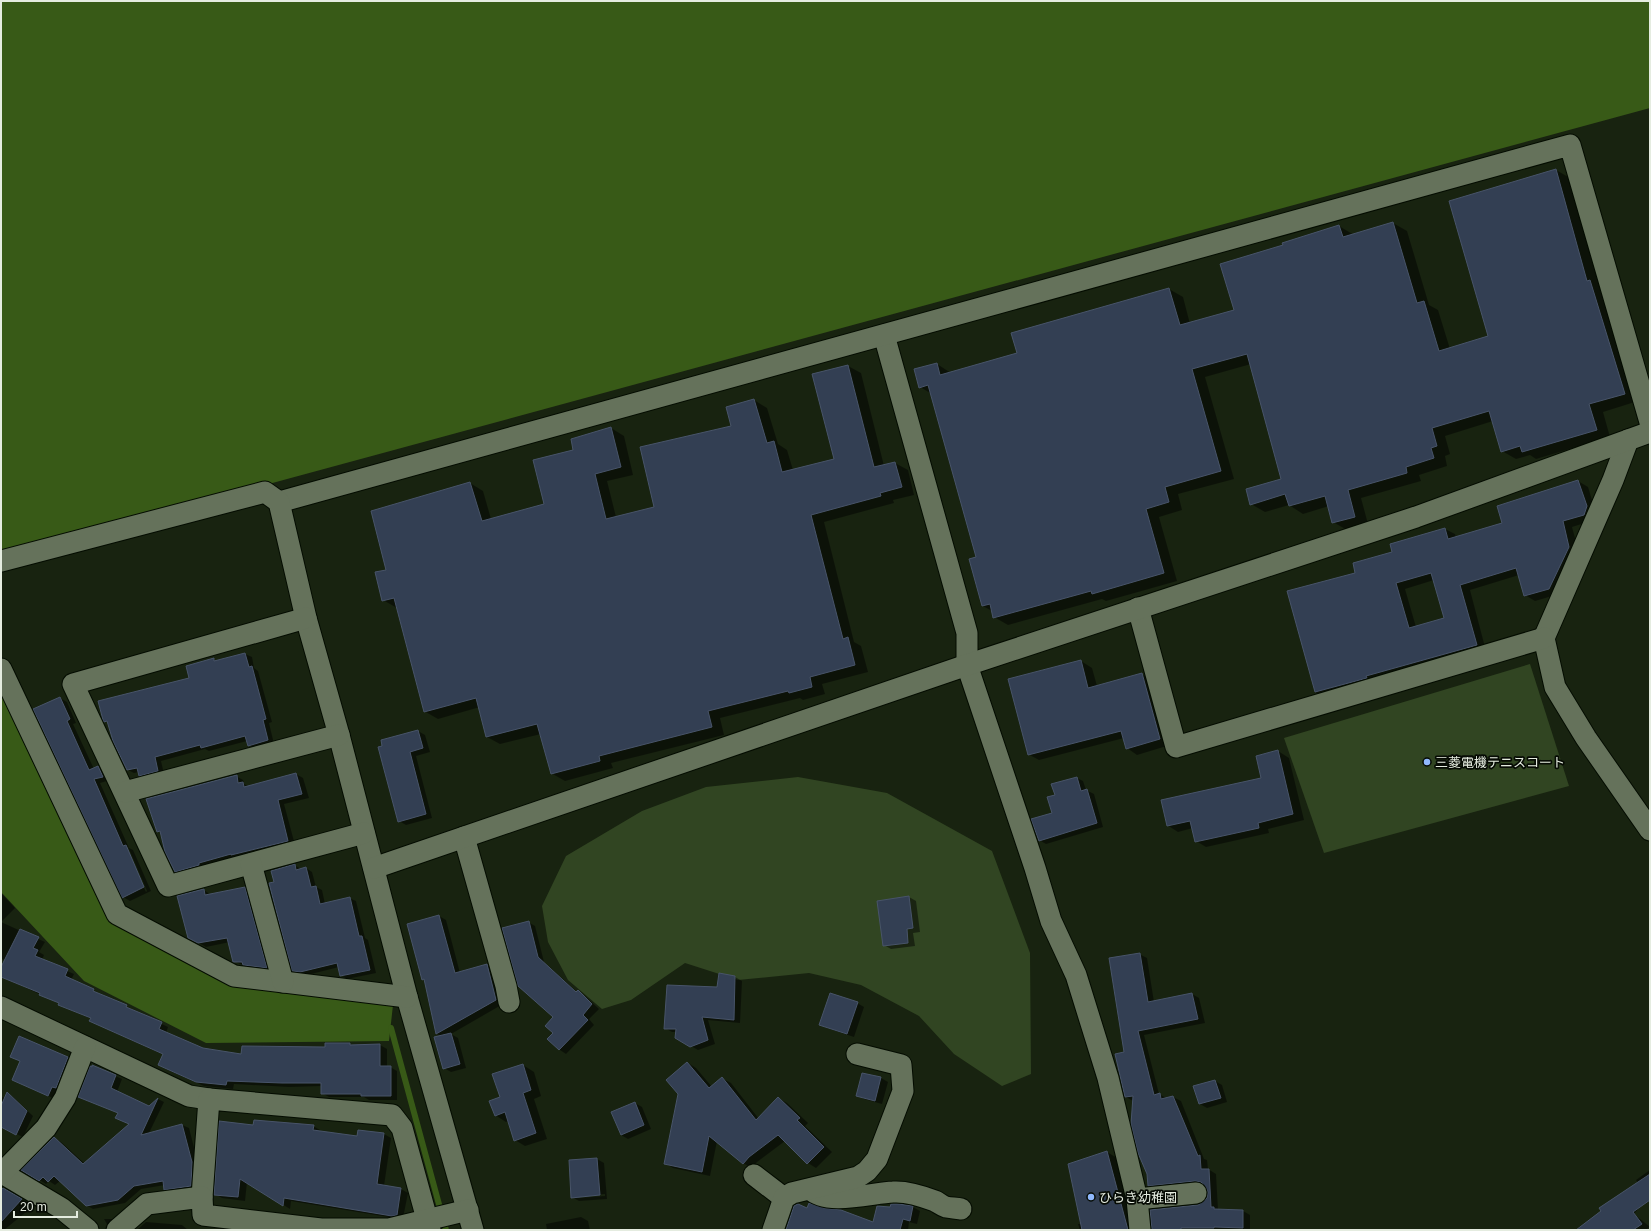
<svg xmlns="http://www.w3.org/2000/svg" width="1651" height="1231" font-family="Helvetica,'Noto Sans JP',sans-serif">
<rect width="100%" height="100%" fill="#182310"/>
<g fill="#314522">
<path d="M1530 664 1569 786 1324 853 1284 738Z"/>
<path d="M798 777 887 793 992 851 1030 953 1031 1074 1002 1086 954 1054 919 1016 861 985 809 973 738 980 685 963 631 1000 602 1009 568 980 548 942 542 906 566 856 642 811 706 787Z"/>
</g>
<g fill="#385a17">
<path d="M1 1H1650V108L1 557Z"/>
<path d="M1 681 113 918 236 987 393 1005 389 1041 206 1043 84 981 1 892Z"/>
</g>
<g fill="#0007" fill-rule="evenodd">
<path d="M1556 170 1570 178 1638 401 1603 412 1610 437 1536 459 1530 455 1516 459 1502 451 1493 421 1445 436 1450 454 1445 456 1447 466 1419 475 1421 481 1361 498 1368 524 1347 530 1333 522 1329 506 1303 514 1289 505 1265 512 1251 504 1283 480 1251 364 1205 377 1234 479 1178 494 1182 510 1159 517 1177 581 1106 601 1102 599 1008 625 994 617 992 611 983 606 971 560 977 558 932 394 920 387 937 364 951 373 1018 354 1169 289 1183 297 1190 324 1235 311 1284 245 1339 226 1354 235 1393 223 1407 231 1429 305 1438 310 1450 349 1490 337Z"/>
<path d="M848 366 861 373 884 466 895 463 908 470 914 495 893 500 894 503 824 522 854 642 861 646 868 672 822 684 825 694 803 700 800 698 720 718 724 735 611 763 613 768 565 781 551 773 541 734 500 744 487 737 480 707 438 719 424 711 397 608 383 600 387 570 470 483 483 491 491 519 546 505 574 450 611 428 624 436 633 475 607 481 616 517 655 507 732 426 754 400 767 408 778 444 787 450 793 470 835 459Z"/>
<path d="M1578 481 1588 487 1596 513 1594 520 1572 527 1579 553 1559 594 1535 601 1525 595 1519 575 1470 590 1486 651 1325 697 1315 692 1357 573 1393 552 1445 529 1455 534 1456 538 1503 524ZM1434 580 1445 619 1416 627 1405 589Z"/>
<path d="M245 654 252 657 254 668 258 671 272 722 269 723 274 744 255 749 249 745 247 741 209 751 205 749 161 761 164 774 147 779 140 775 139 772 134 773 128 770 109 723 105 721 190 679 214 659 217 661Z"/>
<path d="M1081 661 1092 668 1097 686 1141 674 1152 680 1170 745 1137 755 1127 748 1124 738 1039 760 1028 754Z"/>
<path d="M60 698 67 702 76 723 73 724 94 769 98 767 105 771 110 780 100 783 129 848 133 850 151 891 130 901 123 897 35 710ZM125 847H128L147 891 146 892Z"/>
<path d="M418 731 425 735 430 752 416 756 432 818 406 825 399 821 380 747Z"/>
<path d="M1278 751 1289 758 1304 820 1268 829 1269 833 1206 847 1196 841 1193 828 1178 832 1167 825 1262 779Z"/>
<path d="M296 774 303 778 309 798 284 804 295 845 182 875 175 871 161 833 158 831 236 776 243 780 244 784 250 787Z"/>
<path d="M1077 778 1083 781 1086 790 1094 794 1103 827 1046 844 1039 840 1053 814 1056 796Z"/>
<path d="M294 865 301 869 306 868 312 872 316 887 322 890 325 904 349 898 356 901 365 938 368 940 376 973 347 979 341 975 339 967 307 975 300 974 293 970 275 883Z"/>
<path d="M245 888 252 892 273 971 251 969 234 961 230 942 206 947 189 937 204 890 211 895Z"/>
<path d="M1 893 15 908 1 922 45 942 39 952 44 955 42 960 74 974 71 980 168 1027 166 1033 202 1049 242 1055 326 1048 350 1044 354 1046 380 1045 387 1049V1067H390L397 1071V1100H369L364 1097H329L322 1093V1086L289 1087 234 1084 233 1089 204 1086 166 1069 159 1065 164 1055 98 1025 92 1019 1 976V970L6 960 1 959Z"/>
<path d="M909 897 916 901 920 932 913 933 915 946 891 949 884 945Z"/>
<path d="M439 916 446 920 460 973 487 965 494 969 503 1004 451 1034 458 1038 466 1068 451 1072 444 1068 442 1036 437 1034 425 980 423 979Z"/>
<path d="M528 922 535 926 544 962 577 992 585 996 599 1009 589 1019 594 1025 566 1054 560 1050 549 1039 554 1033 555 1017 519 985Z"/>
<path d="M1139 954 1147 958 1154 1002 1192 994 1199 998 1205 1023 1144 1035 1159 1094 1166 1098 1173 1097 1181 1101 1204 1159 1207 1160 1208 1169 1216 1174 1218 1210 1243 1211 1250 1215V1230H1152L1204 1203 1208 1198 1209 1192 1206 1185H1203L1156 1189 1149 1185 1148 1174 1133 1101 1126 1097 1125 1052Z"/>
<path d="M735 977 742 981 740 1023 708 1020 715 1044 698 1050 677 1038V1032H672L665 1028Z"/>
<path d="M857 1003 864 1007 854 1037 827 1028 820 1024Z"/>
<path d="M20 1037 75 1062 55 1099 13 1080 21 1061Z"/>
<path d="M688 1063 696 1068 712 1087 723 1079 731 1083 759 1119 778 1098 787 1103 808 1123 805 1126 832 1152 816 1168 808 1163 785 1141 757 1162 752 1168 743 1163 717 1141 710 1176 673 1168 665 1163Z"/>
<path d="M523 1065 534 1072 541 1096 534 1099 547 1139 525 1146 515 1140 509 1121 506 1122 495 1115 501 1098Z"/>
<path d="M863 1074 881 1078 888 1082 882 1104 864 1099 858 1095Z"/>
<path d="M115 1076 122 1079 117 1092 149 1107 158 1099 164 1102 149 1133 182 1125 189 1128 199 1167 197 1190 172 1193 165 1189V1185L141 1189 125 1203 93 1209 86 1205 60 1181 55 1185 49 1181 46 1184 23 1170 54 1138 61 1142 85 1164 130 1124 118 1113 79 1097Z"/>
<path d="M1215 1081 1222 1085 1227 1102 1207 1108 1200 1104Z"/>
<path d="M7 1094 13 1097 33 1116 23 1137 1 1127V1097L5 1098Z"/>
<path d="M635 1103 642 1107 651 1129 628 1139 621 1135Z"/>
<path d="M254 1126H313L320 1130V1132L358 1137 359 1131 384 1134 391 1138 384 1186 401 1189 408 1193 403 1218 400 1219 291 1201 290 1209 247 1182 245 1201 222 1198 215 1194Z"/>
<path d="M1107 1152 1117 1158 1136 1230H1080L1078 1224H1082Z"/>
<path d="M597 1159 604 1163 607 1199 579 1201 572 1197ZM605 1194V1196L578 1198V1196Z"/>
<path d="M1650 1170V1196L1649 1195 1634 1214 1650 1227 1645 1230H1578L1638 1183 1636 1180Z"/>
<path d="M3 1189 29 1204 24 1209 26 1212 4 1230H1V1191Z"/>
<path d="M898 1205 913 1207 920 1211 917 1224 909 1222 908 1230H787L807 1209 874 1223Z"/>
<path d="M581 1217 588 1221 590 1230H547L546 1224Z"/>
<path d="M104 1219H112L118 1223 114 1228 107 1224Z"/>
<path d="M146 1222 182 1225 188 1230H137Z"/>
</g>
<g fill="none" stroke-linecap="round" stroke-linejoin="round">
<path stroke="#385a17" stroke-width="6" d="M391 1028 446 1230"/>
</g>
<g fill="#333f53" stroke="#485469" fill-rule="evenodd">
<path d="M1556 169 1587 281 1590 280 1625 394 1589 404 1597 430 1522 452 1520 446 1501 452 1489 411 1432 428 1437 446 1431 448 1434 458 1406 467 1407 473 1348 490 1355 517 1332 523 1325 496 1289 506 1285 494 1250 505 1246 489 1281 479 1247 354 1192 369 1221 471 1165 487 1169 502 1146 509 1164 573 1092 594 1091 591 993 618 990 604 982 606 969 559 976 557 928 385 919 388 914 369 937 363 940 375 1017 353 1011 333 1169 288 1180 325 1234 310 1220 264 1283 245 1282 243 1339 225 1343 237 1393 222 1417 303 1424 301 1439 351 1488 336 1449 201Z"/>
<path d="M848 365 874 467 895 462 902 487 880 493 881 496 811 515 843 639 848 637 855 665 810 677 812 687 789 693 788 691 708 711 712 727 599 756 600 761 551 774 537 724 486 737 476 698 424 712 394 598 382 601 375 572 386 570 371 511 470 482 482 521 544 504 533 460 573 450 571 439 611 427 621 467 595 474 606 519 654 507 640 447 731 426 726 407 754 399 767 443 774 441 782 472 834 459 812 374Z"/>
<path d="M1578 480 1587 506 1584 515 1563 521 1569 547 1549 589 1524 596 1516 568 1460 585 1477 645 1366 676 1367 678 1315 692 1287 591 1355 573 1353 563 1392 552 1390 544 1445 528 1448 539 1502 523 1497 506ZM1431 573 1444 618 1409 628 1396 583Z"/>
<path d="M245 653 249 667 252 666 266 719 263 720 268 740 248 746 245 736 201 748 200 745 155 757 158 771 139 776 137 768 127 770 113 741 107 721 104 722 103 720 98 701 189 678 186 666 214 658V661Z"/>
<path d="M1081 660 1088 688 1142 673 1160 739 1126 749 1121 731 1028 755 1008 679Z"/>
<path d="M60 697 70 719 67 721 89 770 98 766 103 777 94 779 123 846 126 845 144 887 122 898 33 709Z"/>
<path d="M418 730 423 748 410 752 426 814 398 822 378 747 382 746 381 740Z"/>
<path d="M1278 750 1293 814 1258 823 1259 828 1195 842 1190 821 1167 826 1161 800 1261 778 1256 756Z"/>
<path d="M296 773 302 794 278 800 288 841 231 855V854L199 863V865L175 872 165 852 160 831 157 832 146 799 237 775 238 783 243 782 244 787Z"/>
<path d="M1077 777 1081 791 1087 789 1097 823 1039 841 1031 819 1052 813 1047 797 1055 795 1051 784Z"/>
<path d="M295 864 296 870 306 867 311 887 316 886 320 904 350 897 359 936H362L370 970 340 976 337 963 300 972 292 971 269 883 274 882 271 871Z"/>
<path d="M245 887 267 968 243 965 242 962H233L227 938 198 943 188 938 177 896 204 889 205 895Z"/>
<path d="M909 896 913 928 907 929 908 943 883 946 877 901Z"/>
<path d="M439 915 455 973 487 964 496 1000 436 1034 424 979 422 980 407 924Z"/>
<path d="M529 921 538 957 576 992 578 990 592 1004 583 1015 588 1020 559 1050 547 1039 553 1033 545 1026 553 1017 518 986 502 928Z"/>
<path d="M20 929 39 937 33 948 38 950 35 956 68 969 65 976 94 989 93 991 127 1005 126 1007 162 1022 159 1029 203 1048 241 1054 242 1046 325 1047V1043H350V1045L380 1044V1066H391V1096H361V1094H321V1083H282L227 1081 226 1085 196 1082 158 1065 163 1054 89 1021 91 1018 58 1005 59 1003 39 995 40 993 1 977V967Z"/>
<path d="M1140 953 1148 1002 1192 993 1198 1019 1138 1031 1154 1095 1160 1093 1161 1099 1173 1096 1198 1156 1200 1155 1201 1169H1209L1211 1207H1214V1209L1243 1210V1228L1214 1227V1228H1181V1230H1152L1150 1210 1198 1205 1203 1202 1207 1198 1208 1192 1205 1186 1201 1182 1195 1181 1148 1186 1147 1174 1138 1153 1131 1124 1133 1096 1125 1097 1115 1054 1124 1052 1109 958Z"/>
<path d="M719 973 735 976 734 1020 702 1017 708 1040 690 1047 675 1038 676 1029H664L667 985 717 987Z"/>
<path d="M830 993 858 1002 847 1034 819 1025Z"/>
<path d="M451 1033 460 1064 443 1069 434 1037Z"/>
<path d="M19 1036 68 1057 56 1088 52 1087 48 1096 12 1080 20 1061 10 1057Z"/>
<path d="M687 1062 709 1088 722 1077 756 1120 778 1097 800 1118 797 1120 824 1147 807 1164 778 1135 749 1157 743 1164 709 1136 702 1172 664 1164 678 1094 666 1080Z"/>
<path d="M523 1064 531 1090 523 1093 536 1133 514 1141 505 1112 495 1116 489 1101 500 1097 492 1074Z"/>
<path d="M92 1065 116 1075 111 1088 149 1106 158 1098 141 1135 182 1124 192 1162 191 1186 164 1190 163 1181 134 1186 118 1200 86 1206 54 1176 48 1182 43 1177 39 1181 21 1170 54 1137 83 1164 129 1124 115 1118 118 1113 78 1097 90 1066 92 1067Z"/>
<path d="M862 1073 881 1077 875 1101 856 1096Z"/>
<path d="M1215 1080 1221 1098 1199 1104 1193 1086Z"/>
<path d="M7 1092 27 1111 16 1135 1 1127V1106Z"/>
<path d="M635 1102 644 1125 621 1135 611 1112Z"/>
<path d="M254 1120 314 1125 313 1130 357 1136 358 1130 384 1133 377 1184 401 1188 397 1215 392 1216 284 1198 283 1206 240 1179 238 1197 214 1195 219 1121 253 1125Z"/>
<path d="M1107 1151 1128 1230H1082L1068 1164Z"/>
<path d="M597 1158 600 1195 571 1198 569 1160Z"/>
<path d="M1650 1174V1200L1633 1212 1642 1224 1633 1230H1576L1601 1211 1599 1208Z"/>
<path d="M3 1188 22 1199 1 1222V1190Z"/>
<path d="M809 1203 824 1208 841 1210 873 1222 877 1206 890 1207 891 1204H898L913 1206 910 1221 903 1219 900 1230H786L794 1206 798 1204 807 1208Z"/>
</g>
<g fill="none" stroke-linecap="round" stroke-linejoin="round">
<defs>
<g id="street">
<path d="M884 335 967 633V665L1035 868 1051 921 1076 975 1108 1078 1137 1199 1140 1230"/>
<path d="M1628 440 1613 480 1544 638 1555 687 1586 738 1650 830"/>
<path d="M279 502 1570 145 1650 422"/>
<path d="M1 561 265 492 279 502 306 618 339 735 407 997 473 1230"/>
<path d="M1138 608 1176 747 1544 638"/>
<path d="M306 618 73 684 168 886 364 833"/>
<path d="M1 669 117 914 234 976 407 997"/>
<path d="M125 792 339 735"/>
<path d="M464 837 506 986 509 1002"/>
<path d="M251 864 283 982"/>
<path d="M374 868 967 665 1416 517 1650 432"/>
<path d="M1 1007 189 1096 209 1099"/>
<path d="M2 1173 61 1208 88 1230"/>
<path d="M1 1174 46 1128 65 1098 85 1047"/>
<path d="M754 1175 784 1198"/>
<path d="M810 1189C827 1206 871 1193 893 1192 907 1191 922 1196 935 1201 939 1203 942 1206 946 1207 951 1208 957 1208 961 1209"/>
<path d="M202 1197 209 1099 392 1115 402 1128 430 1230"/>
<path d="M1137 1199 1196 1193"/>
<path d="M117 1230 147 1204 202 1197 203 1215 321 1229H389L468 1210"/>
<path d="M773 1230 784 1198 792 1193 858 1177 867 1171 877 1159 903 1091 901 1065 857 1054"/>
</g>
</defs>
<use href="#street" stroke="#040c00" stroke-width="23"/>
<use href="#street" stroke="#65725b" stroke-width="21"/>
</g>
<g fill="#90b8fd" stroke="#060b04" stroke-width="1.5">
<circle cx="1427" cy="762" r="4"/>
<circle cx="1091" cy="1197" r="4"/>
</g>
<g text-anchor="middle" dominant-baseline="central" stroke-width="3.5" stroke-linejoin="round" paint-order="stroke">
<g font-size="13" fill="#e5ece0" stroke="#060b04" text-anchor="start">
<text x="1435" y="762">三菱電機テニスコート</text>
<text x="1099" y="1197">ひらき幼稚園</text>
</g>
</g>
<rect width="1651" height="1231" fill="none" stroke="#e5ece0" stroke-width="4"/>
<path d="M14 1211v6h63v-6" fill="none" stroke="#e5ece0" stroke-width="2"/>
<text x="20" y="1211" font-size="12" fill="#e5ece0" stroke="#060b04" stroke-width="3" paint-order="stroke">20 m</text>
</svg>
